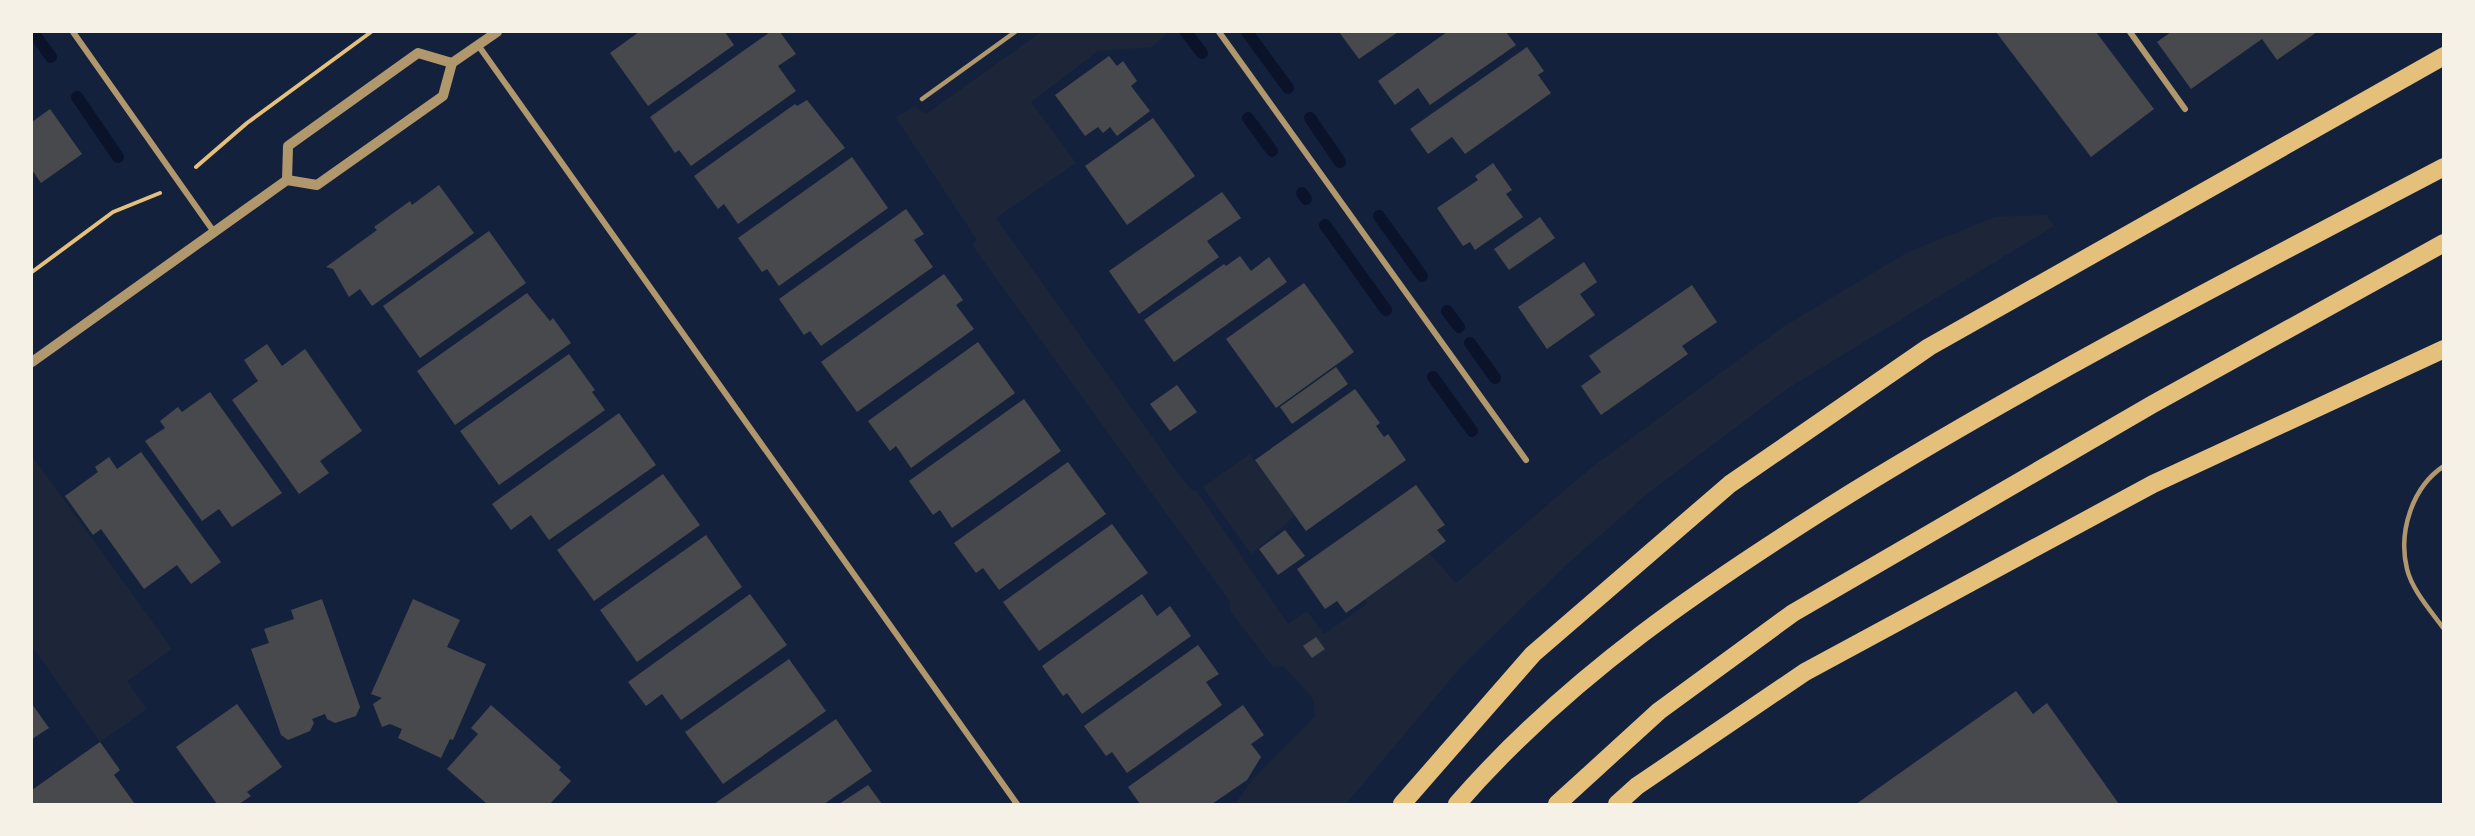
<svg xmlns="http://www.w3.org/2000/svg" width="2475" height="836" font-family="'Archivo Narrow',sans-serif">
<rect width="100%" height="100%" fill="#14213d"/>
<g fill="#1d2539">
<path d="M1041 32H1165L1167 34 1152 47 1098 51 1031 102 1076 163 996 218 1182 479 1193 491 1196 490 1288 624 1307 611 1324 634 1367 604 1364 600 1429 553 1456 583 1591 468 1783 327 1908 252 1995 217 2046 215 2054 226 1787 389 1647 494 1564 567 1460 668 1346 804H1235L1253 779 1315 717 1313 698 1283 666 1273 667 1231 612 1229 600 972 245 977 240 896 118 914 106 926 114Z"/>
<path d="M1250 454 1295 516 1251 554 1203 487Z"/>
<path d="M32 456 172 649 127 681 147 709 100 742 32 646Z"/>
</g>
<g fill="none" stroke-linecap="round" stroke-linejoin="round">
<g stroke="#0b132b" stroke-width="12">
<path d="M33 32 51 57"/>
<path d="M1186 32 1202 53"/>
<path d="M1247 32 1288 88"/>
<path d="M77 97 118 157"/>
<path d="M1248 118 1272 151"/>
<path d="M1310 118 1340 162"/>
<path d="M1302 193 1306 199"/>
<path d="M1379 216 1422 276"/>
<path d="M1325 225 1386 310"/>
<path d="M1447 311 1459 327"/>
<path d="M1470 343 1495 378"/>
<path d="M1433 377 1472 431"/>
</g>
</g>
<g fill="#48494c">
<path d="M639 32H725L734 45 648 106 610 53Z"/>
<path d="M770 32H780L796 54 778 66 796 91 691 166 679 150 675 153 650 117Z"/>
<path d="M1339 32H1398L1359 59Z"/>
<path d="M1447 32H1506L1516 45 1430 105 1418 88 1395 105 1378 81Z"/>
<path d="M1996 32H2096L2154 109 2091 157Z"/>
<path d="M2171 32H2317L2277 60 2262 39 2191 89 2157 42Z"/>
<path d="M1527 47 1544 71 1538 75 1551 93 1465 154 1452 137 1428 154 1410 129Z"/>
<path d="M1109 56 1117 66 1123 61 1137 81 1131 86 1150 111 1117 136 1110 127 1103 133 1098 127 1085 136 1055 95Z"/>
<path d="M807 100 845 148 738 224 724 204 718 209 694 176 795 104 797 106Z"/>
<path d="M50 109 82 154 41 183 32 170V122Z"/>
<path d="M1153 118 1195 176 1127 225 1085 166Z"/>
<path d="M852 157 888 208 779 286 767 269 762 272 738 238Z"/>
<path d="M1493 163 1512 190 1506 194 1523 217 1475 250 1470 242 1463 246 1437 208 1478 180 1475 176Z"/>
<path d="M439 185 474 233 372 306 360 289 349 297 333 269 326 267 377 230 374 227 410 201 412 205Z"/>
<path d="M1222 192 1241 218 1207 241 1219 257 1139 314 1109 271Z"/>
<path d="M906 209 924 234 914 240 933 267 821 346 810 331 804 335 779 299Z"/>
<path d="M1540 217 1555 238 1509 270 1494 249Z"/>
<path d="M489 231 526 283 420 358 383 306Z"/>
<path d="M1240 256 1251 271 1269 257 1287 282 1174 362 1144 320 1224 264 1226 266Z"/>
<path d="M1584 262 1597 282 1580 294 1595 315 1547 349 1518 307Z"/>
<path d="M944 274 963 300 956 305 974 329 857 412 821 362Z"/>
<path d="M1304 283 1354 352 1276 408 1226 339Z"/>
<path d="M1692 285 1717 322 1682 346 1688 354 1601 415 1581 386 1601 372 1589 356Z"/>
<path d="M527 293 550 321 553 318 571 343 455 425 417 371Z"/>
<path d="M978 342 1015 393 911 468 896 446 890 451 868 421Z"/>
<path d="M267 344 282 366 305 349 362 431 320 461 329 473 299 494 232 400 258 381 244 360Z"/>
<path d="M569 354 595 390 592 392 605 410 499 485 460 431Z"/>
<path d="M1336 367 1348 384 1292 424 1280 407Z"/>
<path d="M1177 385 1197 412 1170 431 1150 404Z"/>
<path d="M1355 389 1380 423 1376 426 1384 437 1388 434 1406 460 1306 531 1255 460Z"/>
<path d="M210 392 282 493 232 527 219 509 202 521 145 441 165 428 160 421 178 407 182 412Z"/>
<path d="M1024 399 1061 451 952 528 940 510 933 515 909 481Z"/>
<path d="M619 413 656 465 549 540 531 515 511 530 492 504Z"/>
<path d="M141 452 221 562 191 584 177 565 144 589 101 529 93 535 65 496 98 472 95 467 109 457 117 469Z"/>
<path d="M1068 462 1106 514 999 590 983 568 976 573 954 543Z"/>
<path d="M663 474 700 525 594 601 557 550Z"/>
<path d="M1416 485 1445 525 1437 530 1446 541 1346 613 1337 601 1325 609 1297 569Z"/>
<path d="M1112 524 1148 573 1039 651 1003 602Z"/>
<path d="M1285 530 1305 556 1278 575 1259 549Z"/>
<path d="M706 535 742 587 637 662 600 610Z"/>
<path d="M750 594 787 645 681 720 662 694 646 706 628 682Z"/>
<path d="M1142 594 1157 616 1170 606 1191 636 1082 714 1067 693 1063 696 1042 666Z"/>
<path d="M322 599 360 707 356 716 335 723 327 719 325 714 312 719 314 723 310 731 288 740 281 735 251 649 269 643 264 629 294 619 291 610Z"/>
<path d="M413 599 460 620 447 647 486 664 453 740 450 739 441 758 398 738 402 729 390 724 382 727 373 704 382 698 371 694Z"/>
<path d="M1316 637 1325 649 1312 658 1303 646Z"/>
<path d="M1198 645 1219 674 1206 682 1222 705 1127 773 1112 752 1106 756 1084 726Z"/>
<path d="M789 659 826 711 723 784 685 732Z"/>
<path d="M2016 691 2033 714 2047 703 2119 804H1856Z"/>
<path d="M32 704 49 728 32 739Z"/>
<path d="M237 704 282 767 247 792 251 796 239 804H217L176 747Z"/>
<path d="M491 705 561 767 559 770 571 781 550 804H487L447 769 478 734 471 728Z"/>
<path d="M1243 705 1264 735 1251 744 1261 757 1247 780 1212 804H1140L1128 787Z"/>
<path d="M836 719 872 771 824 804H714Z"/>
<path d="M100 742 120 770 114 775 135 804H32V790Z"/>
<path d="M868 785 882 804H839Z"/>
</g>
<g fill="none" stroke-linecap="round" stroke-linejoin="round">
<g stroke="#e5c07b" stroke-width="4">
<path d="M196 167 247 123 371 32"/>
<path d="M32 272 113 212 160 193"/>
</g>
<g stroke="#b1986c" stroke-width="4.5">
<path d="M922 99 1015 32"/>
<path d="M2444 466C2412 487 2398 532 2407 569 2412 590 2431 611 2444 629"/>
</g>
<g stroke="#b1986c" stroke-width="6">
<path d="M73 32 214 232"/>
<path d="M1219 32 1526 460"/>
<path d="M2130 32 2185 109"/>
<path d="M478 45 1017 804"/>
</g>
<g stroke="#b1986c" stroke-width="10">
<path d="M287 180 288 146 418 53 452 63"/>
<path d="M32 362 287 180 317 185 443 96 452 63 497 32"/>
</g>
<g stroke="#e5c07b" stroke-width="18">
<path d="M1402 804 1533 654 1730 484 1929 347 2444 56"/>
<path d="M1457 804C1569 675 1707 583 1851 493 2043 375 2244 272 2444 167"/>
<path d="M1557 804 1659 711 1793 613 2153 404 2444 243"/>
<path d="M1617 804 1637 786 1805 672 2153 484 2444 349"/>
</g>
</g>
<rect width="2475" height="836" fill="none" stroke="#f6f1e7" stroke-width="66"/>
</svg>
